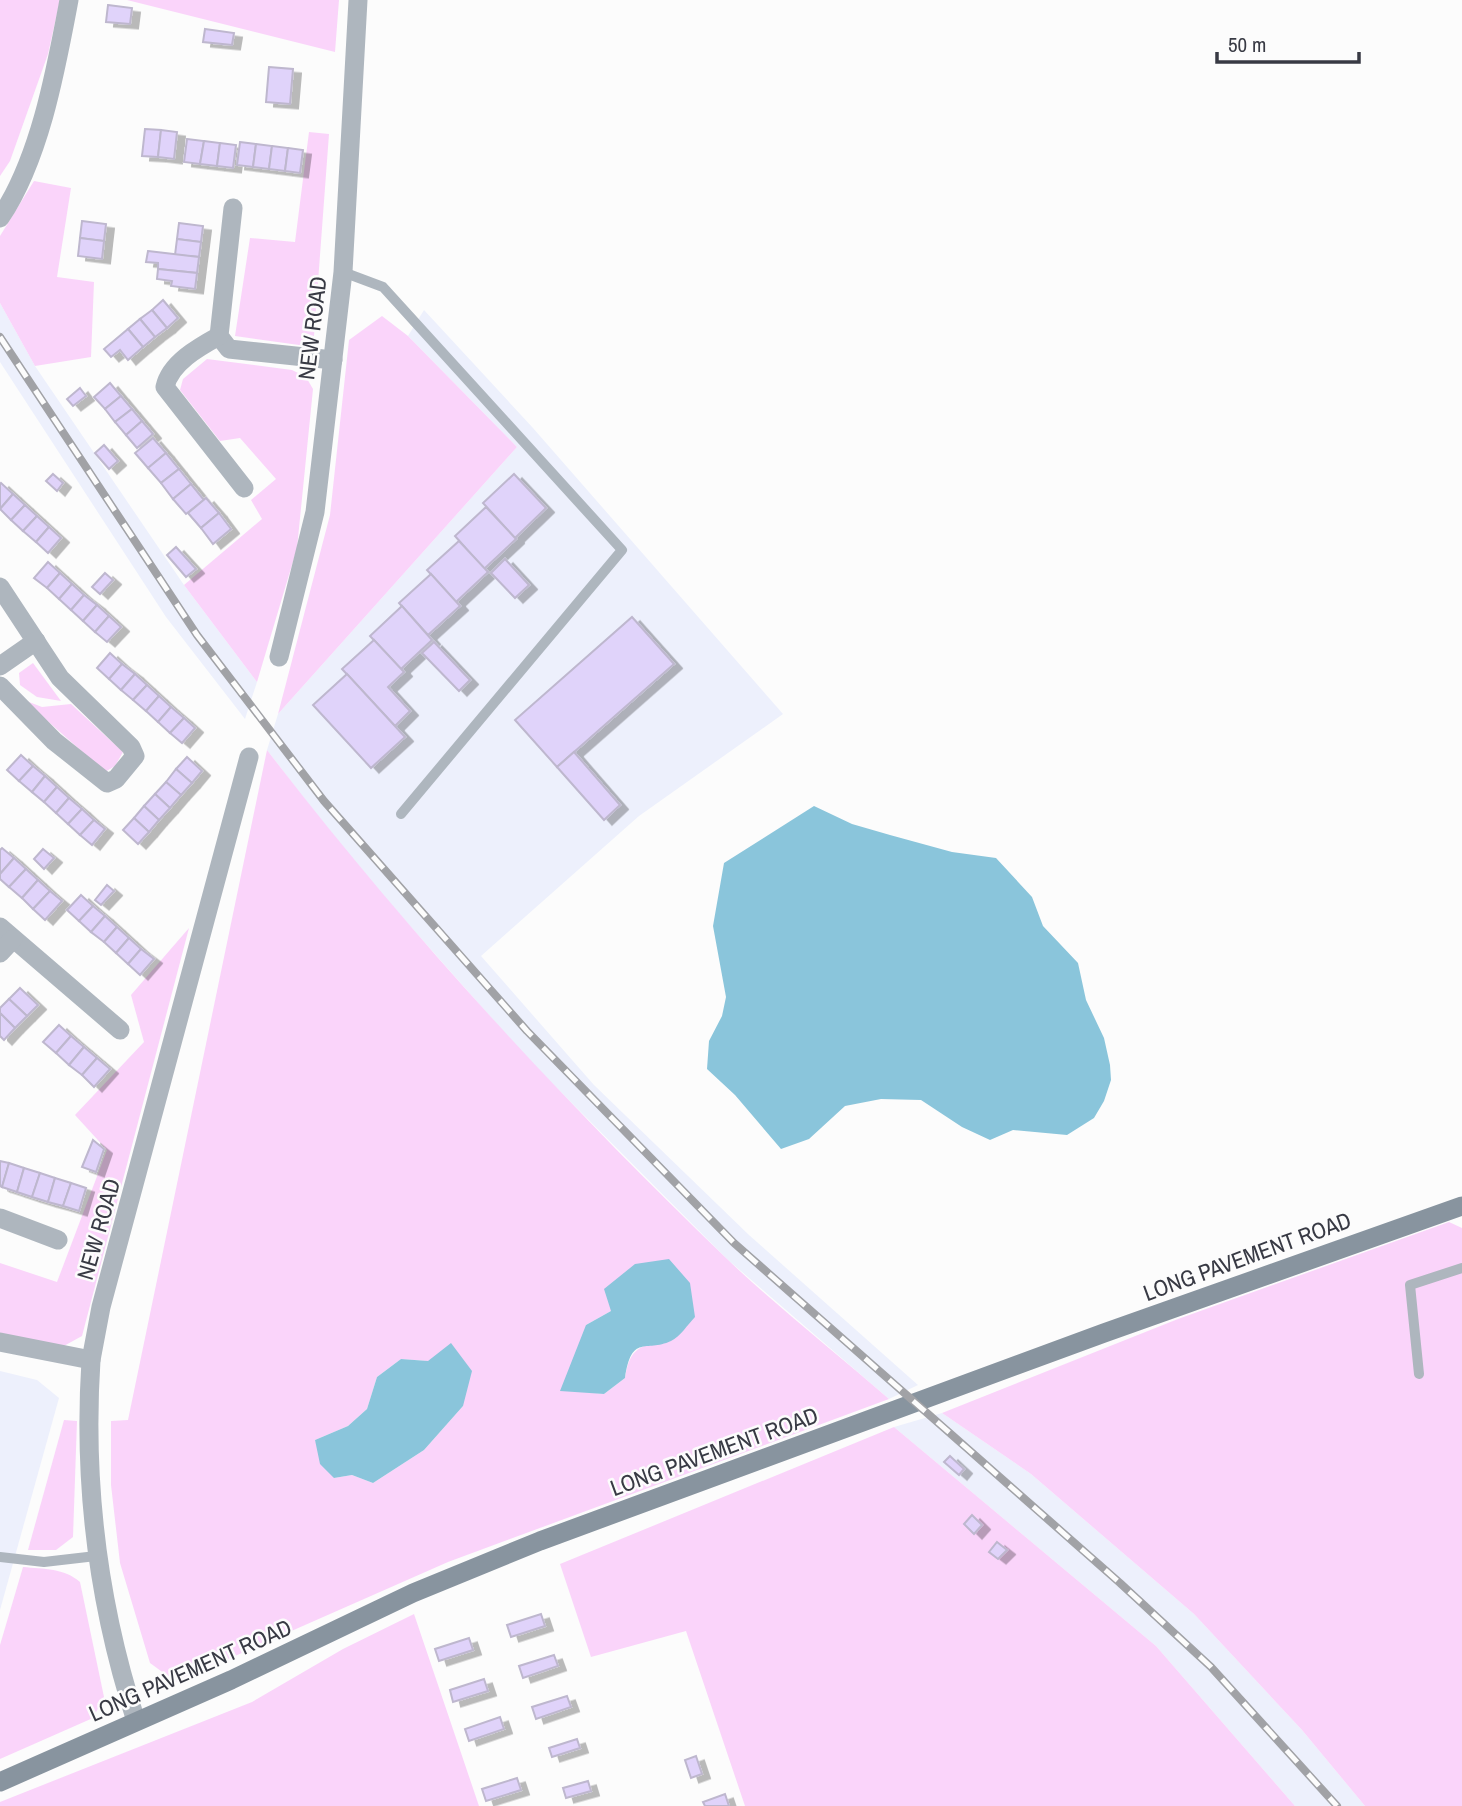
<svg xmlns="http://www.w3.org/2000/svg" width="1462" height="1806" font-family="'Archivo Narrow',sans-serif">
<defs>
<filter id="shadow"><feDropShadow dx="8" dy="4.5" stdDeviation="0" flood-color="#0004"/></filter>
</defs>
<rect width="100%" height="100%" fill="#fcfcfc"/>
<g fill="#edf0fc">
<path d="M0 303 35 366 184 585 257 682 245 719 166 617 0 362Z"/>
<path d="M424 310 533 428 783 714 639 816 481 956 594 1085 749 1235 918 1385 889 1399 727 1259 527 1058 349 857 267 750 278 714 517 447 408 336Z"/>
<path d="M0 1371 37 1380 59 1398 0 1610Z"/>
<path d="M942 1413 1031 1474 1194 1614 1302 1730 1365 1806H1295L1156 1646 894 1427Z"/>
</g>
<g fill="#fad4fa" fill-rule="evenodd">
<path d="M0 0H60L48 54 10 161 0 176Z"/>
<path d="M127 0H339L335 52Z"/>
<path d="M309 132 329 134 314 336 309 343 299 345 235 336 250 238 295 242Z"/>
<path d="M34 181 71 188 57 277 94 282 91 357 35 366 0 303V236Z"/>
<path d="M382 316 408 336 517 447 278 714 330 515 349 340Z"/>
<path d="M207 359 292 370 306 377 313 389 297 548 257 682 184 585 262 519 251 500 276 479 240 438 220 441 180 390 183 379Z"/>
<path d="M33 663 61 701 37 697 20 685 19 673Z"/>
<path d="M24 700 42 707 71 704 123 752 115 766 105 772Z"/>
<path d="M267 750C406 931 561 1099 725 1257 777 1307 835 1352 889 1399L448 1562 176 1682 150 1663 120 1563 111 1485V1421L128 1420ZM611 1311 671 1341C641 1345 630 1346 625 1378L604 1394 586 1392V1325ZM401 1359 427 1361 463 1406 424 1450 373 1483 352 1475 334 1478 315 1440 348 1426 367 1409 377 1377Z"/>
<path d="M189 928 82 1336 62 1347 0 1334V1263L57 1282 107 1150 75 1115 144 1042 131 995Z"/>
<path d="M1449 1222 1462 1228V1806H1365L1302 1730 1194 1614 1031 1474 942 1413 1178 1319Z"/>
<path d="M64 1420 77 1421 73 1537 56 1550H28Z"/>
<path d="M894 1427 1156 1646 1295 1806H745L686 1631 591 1657 560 1564Z"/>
<path d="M23 1567C44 1569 64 1568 80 1582L104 1697 93 1718 0 1759V1645Z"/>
<path d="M414 1614 479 1806H0V1802L252 1702 343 1649Z"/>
</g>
<g fill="#8ac5db">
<path d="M814 806 852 824 890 835 952 852 996 858 1032 897 1043 926 1078 963 1086 1000 1104 1038 1110 1065 1111 1080 1104 1101 1094 1118 1067 1135 1013 1130 990 1140 962 1127 921 1100 881 1099 845 1106 809 1139 781 1149 735 1095 707 1069 709 1041 722 1016 726 997 713 926 724 863Z"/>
<path d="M669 1259 690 1283 695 1317C688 1324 680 1337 671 1341 645 1353 632 1333 625 1378L604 1394 560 1391 586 1325 611 1311 604 1289 635 1264Z"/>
<path d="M451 1343 472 1371 463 1406 424 1450 373 1483 352 1475 334 1478 320 1464 315 1440 348 1426 367 1409 377 1377 401 1359 428 1361Z"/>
</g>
<g fill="#e0d3fa" stroke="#beb7ce" stroke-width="2" filter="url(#shadow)">
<path d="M108 5 132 8 130 24 106 22Z"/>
<path d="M205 29 234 33 232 45 203 42Z"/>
<path d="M269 67 293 69 290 104 266 102Z"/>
<path d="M145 129 161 130 158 157 142 156Z"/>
<path d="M161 130 177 132 174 159 158 157Z"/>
<path d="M187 139 204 141 200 164 184 162Z"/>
<path d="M204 141 220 143 217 166 200 164Z"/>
<path d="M240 142 256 144 253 167 237 165Z"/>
<path d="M220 143 236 145 233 168 217 166Z"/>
<path d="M256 144 272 146 269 169 253 167Z"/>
<path d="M272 146 288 148 285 171 269 169Z"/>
<path d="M288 148 303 150 300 173 285 171Z"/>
<path d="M82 221 106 224 104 241 80 238Z"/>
<path d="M179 223 203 226 201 242 177 239Z"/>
<path d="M80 238 104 241 102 259 78 256Z"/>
<path d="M177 239 201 242 199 257 175 255Z"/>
<path d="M148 251 199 257 197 273 158 269V263L146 262Z"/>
<path d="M158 269 197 273 195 289 171 286 172 281 157 279Z"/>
<path d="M163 300 178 318 167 328 152 310Z"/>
<path d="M152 310 167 328 155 337 140 319Z"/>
<path d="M140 319 155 337 143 347 128 329Z"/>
<path d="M128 329 143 347 128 360 120 350 111 357 104 349Z"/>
<path d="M110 383 121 396 105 409 94 397Z"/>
<path d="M80 388 86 396 73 406 67 399Z"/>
<path d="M121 396 132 409 115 422 105 409Z"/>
<path d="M132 409 142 421 126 435 115 422Z"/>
<path d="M142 421 153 434 137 448 126 435Z"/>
<path d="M153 438 166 453 148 468 135 453Z"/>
<path d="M104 445 118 461 109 469 95 453Z"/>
<path d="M166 453 179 469 161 483 148 468Z"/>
<path d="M179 469 191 484 173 499 161 483Z"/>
<path d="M53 474 63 483 57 491 46 481Z"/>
<path d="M514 474 546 508 515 538 483 503Z"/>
<path d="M1 483 13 494 0 509V484Z"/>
<path d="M191 484 204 500 186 514 173 499Z"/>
<path d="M13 494 25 505 11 520 0 509Z"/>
<path d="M206 498 219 513 201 528 188 513Z"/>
<path d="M25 505 37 516 23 531 11 520Z"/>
<path d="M486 507 516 539 484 569 455 536Z"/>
<path d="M219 513 231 529 213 544 201 528Z"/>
<path d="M37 516 49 527 36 542 23 531Z"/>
<path d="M49 527 61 538 48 553 36 542Z"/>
<path d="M459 541 488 572 456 602 427 570Z"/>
<path d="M176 547 196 569 186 577 167 555Z"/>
<path d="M505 559 529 585 515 598 491 573Z"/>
<path d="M48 562 60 573 47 588 34 578Z"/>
<path d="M60 573 72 584 59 599 47 588Z"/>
<path d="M105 573 113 580 100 594 92 587Z"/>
<path d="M431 574 460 606 428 635 399 603Z"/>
<path d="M72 584 84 595 71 610 59 599Z"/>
<path d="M84 595 97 605 83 621 71 610Z"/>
<path d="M97 605 109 616 95 632 83 621Z"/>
<path d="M402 606 432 640 401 669 370 636Z"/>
<path d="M109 616 121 627 107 642 95 632Z"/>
<path d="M632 617 674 664 557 767 515 720Z"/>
<path d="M374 640 404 672 388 687 410 711 395 726 342 669Z"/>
<path d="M434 642 470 680 459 691 422 653Z"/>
<path d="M110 653 122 664 109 679 97 668Z"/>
<path d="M122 664 135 674 121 690 109 679Z"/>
<path d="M135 674 147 685 133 700 121 690Z"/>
<path d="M347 674 405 737 371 768 313 705Z"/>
<path d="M147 685 159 696 146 711 133 700Z"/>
<path d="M159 696 171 707 158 722 146 711Z"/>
<path d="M171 707 184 718 170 733 158 722Z"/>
<path d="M184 718 195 728 182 743 170 733Z"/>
<path d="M574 752 620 805 604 820 557 767Z"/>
<path d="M21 755 33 766 19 781 7 770Z"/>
<path d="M187 757 202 771 192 783 176 769Z"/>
<path d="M33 766 45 776 32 792 19 781Z"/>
<path d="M176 769 192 783 181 795 166 782Z"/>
<path d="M45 776 57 787 44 802 32 792Z"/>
<path d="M166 782 181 795 170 808 155 794Z"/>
<path d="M57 787 69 798 56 813 44 802Z"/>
<path d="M155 794 170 808 159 820 144 806Z"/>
<path d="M69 798 82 809 68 824 56 813Z"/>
<path d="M144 806 159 820 149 832 134 818Z"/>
<path d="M82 809 94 820 80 835 68 824Z"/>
<path d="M134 818 149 832 138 844 123 830Z"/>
<path d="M94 820 105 829 92 845 80 835Z"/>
<path d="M2 848 14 858 0 874V850Z"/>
<path d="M43 849 54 858 44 869 34 859Z"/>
<path d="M14 858 26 869 9 887 0 879V874Z"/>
<path d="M26 869 38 880 22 898 9 887Z"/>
<path d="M38 880 50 891 33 909 22 898Z"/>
<path d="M107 885 114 891 101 905 95 900Z"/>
<path d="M50 891 62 901 45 920 33 909Z"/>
<path d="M81 895 93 906 79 921 67 910Z"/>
<path d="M93 906 105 916 91 932 79 921Z"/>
<path d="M105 916 117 927 104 942 91 932Z"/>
<path d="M117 927 129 938 116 953 104 942Z"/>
<path d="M129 938 141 949 128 964 116 953Z"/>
<path d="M141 949 154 959 140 975 128 964Z"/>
<path d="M20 988 38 1005 27 1016 9 999Z"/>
<path d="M9 999 27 1016 15 1028 0 1013V1008Z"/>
<path d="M0 1013 15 1028 4 1040 0 1036Z"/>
<path d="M59 1025 71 1036 56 1053 43 1042Z"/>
<path d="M71 1036 84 1047 69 1065 56 1053Z"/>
<path d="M84 1047 97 1058 82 1075 69 1065Z"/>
<path d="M97 1058 110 1069 94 1087 82 1075Z"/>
<path d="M93 1140 104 1149 96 1172 82 1167Z"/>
<path d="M0 1161 9 1163 2 1187 0 1186Z"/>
<path d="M9 1163 24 1168 17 1192 2 1187Z"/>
<path d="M24 1168 40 1173 32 1197 17 1192Z"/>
<path d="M40 1173 55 1178 48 1202 32 1197Z"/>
<path d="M55 1178 71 1183 63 1206 48 1202Z"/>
<path d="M71 1183 86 1188 79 1211 63 1206Z"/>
<path d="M950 1456 964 1469 959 1475 944 1462Z"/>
<path d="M972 1515 982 1525 974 1534 964 1524Z"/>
<path d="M997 1542 1007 1550 998 1559 989 1552Z"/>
<path d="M541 1614 545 1626 511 1637 507 1625Z"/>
<path d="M469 1638 473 1650 439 1661 435 1649Z"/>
<path d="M554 1655 558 1666 523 1678 519 1666Z"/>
<path d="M484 1679 488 1691 453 1702 450 1690Z"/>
<path d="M567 1696 571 1707 536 1719 532 1707Z"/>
<path d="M500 1717 504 1729 469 1741 465 1729Z"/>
<path d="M577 1739 580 1748 552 1757 549 1748Z"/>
<path d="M696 1756 702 1774 691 1778 685 1760Z"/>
<path d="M517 1778 521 1790 486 1801 482 1789Z"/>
<path d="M588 1781 591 1791 566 1798 563 1788Z"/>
<path d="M725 1794 729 1806H705L703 1802Z"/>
</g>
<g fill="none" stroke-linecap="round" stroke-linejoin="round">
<g stroke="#aeb6be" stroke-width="10">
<path d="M343 272 383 287 622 550 401 814"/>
<path d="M1419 1374 1410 1285 1462 1268"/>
<path d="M0 1557 44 1562 96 1556"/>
</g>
<g stroke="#aeb6be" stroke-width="19">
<path d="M233 208 219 336 229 349 333 360"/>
<path d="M0 218C40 159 56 69 69 0"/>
<path d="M219 336C199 347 170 363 165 387L244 488"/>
<path d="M0 587 60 678 131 747 135 756 116 779 107 783 54 741 0 686"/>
<path d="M279 657 315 512 343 272 358 0"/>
<path d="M0 666 36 641"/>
<path d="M0 927 120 1030"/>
<path d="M0 953 13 939"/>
<path d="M0 1218 58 1240"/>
<path d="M91 1360 101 1307 249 757"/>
</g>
<path stroke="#aeb6be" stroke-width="19" d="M0 1342 91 1360C83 1483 98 1604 136 1721"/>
<path stroke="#88949f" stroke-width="19" d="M0 1782 231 1680 413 1593 540 1541 1104 1333 1462 1206"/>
<defs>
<path id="rail" d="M0 337 197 635 324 801 527 1031 734 1243 1120 1583 1211 1667 1337 1806"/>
</defs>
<use href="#rail" stroke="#a1a2a6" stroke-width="8"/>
<use href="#rail" stroke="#fcfcfc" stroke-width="5" stroke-dasharray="16" stroke-linecap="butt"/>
</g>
<g text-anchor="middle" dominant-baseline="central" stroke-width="5" stroke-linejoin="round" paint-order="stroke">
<g font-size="23" fill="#383a44" stroke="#fcfcfc">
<text transform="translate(312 328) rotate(-83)">NEW ROAD</text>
<text transform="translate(98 1229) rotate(-74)">NEW ROAD</text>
<text transform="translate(1247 1256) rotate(-20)">LONG PAVEMENT ROAD</text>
<text transform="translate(714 1451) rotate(-20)">LONG PAVEMENT ROAD</text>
<text transform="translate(190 1670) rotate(-24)">LONG PAVEMENT ROAD</text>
</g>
</g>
<path d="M1217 52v10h142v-10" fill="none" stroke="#383a44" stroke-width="3.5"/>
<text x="1228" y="52" font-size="21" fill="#383a44" stroke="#fcfcfc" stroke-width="5" paint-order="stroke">50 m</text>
</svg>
